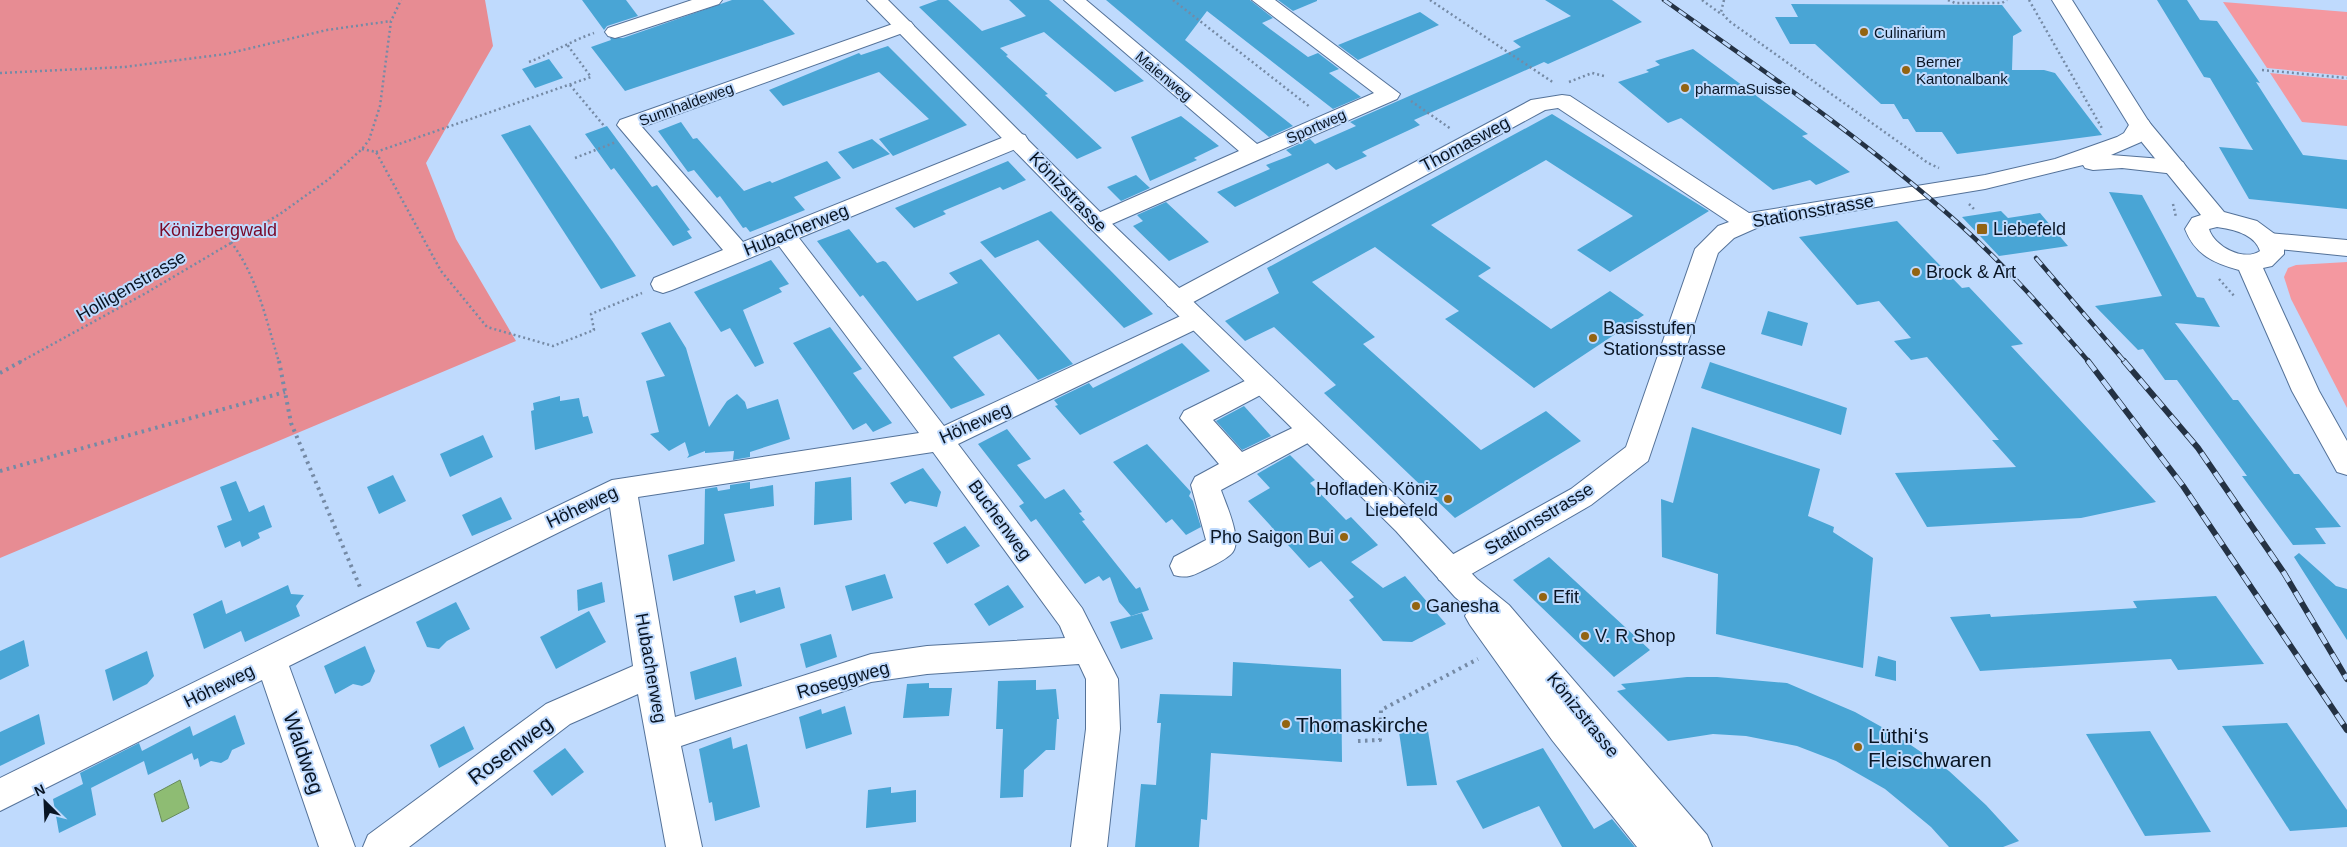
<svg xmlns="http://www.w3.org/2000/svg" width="2347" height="847" font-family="Arial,sans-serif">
<rect width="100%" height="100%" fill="#bfdafd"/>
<g fill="#f498a0">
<path d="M2223 2 2347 12V76L2267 68Z"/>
<path d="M2270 73 2347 80V126L2302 122Z"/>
<path d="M2347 262V408L2291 299 2284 277 2288 268 2296 265Z"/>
</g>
<path fill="#e78c93" d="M0 0H485L493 46 426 163 456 239 516 341 0 558Z"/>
<path fill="#8ebc73" stroke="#668a5b" d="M180 780 189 808 162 822 154 794Z"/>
<g fill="#49a5d5">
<path d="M582 0H626L638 16 607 26 604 30Z"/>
<path d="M732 0H763L795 34 625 91 591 47 611 40 610 38H623Z"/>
<path d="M938 0H948L982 31 1026 16 1009 0H1049L1144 81 1115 92 1044 32 1000 48 1008 55 1006 56 1048 94 1045 95 1102 148 1077 159 919 7Z"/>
<path d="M1106 0H1250L1273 18 1262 23 1308 57 1318 53 1339 69 1329 73 1361 97 1333 109 1207 11 1185 40 1293 126 1269 137Z"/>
<path d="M1278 0H1317V1L1293 11Z"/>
<path d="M1545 0H1612L1642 22 1548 64 1544 62 1414 120 1420 125 1362 152 1367 156 1336 170 1328 163 1235 207 1217 192 1270 169 1266 165 1292 155 1286 150 1310 139 1315 144 1356 126 1350 122 1521 47 1513 41 1571 16Z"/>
<path d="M2157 0H2187L2200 20 2217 21 2260 83 2256 82 2303 155 2347 160V209L2249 199 2219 147 2253 150 2210 78 2204 77Z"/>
<path d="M1791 4 2002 5 2022 31 2013 36 2012 70H2044L2055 73 2102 135 1957 154 1942 132H1916L1908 119H1903L1894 104H1881L1815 44H1790L1775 17H1798Z"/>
<path d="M1420 12 1439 25 1358 60 1338 45Z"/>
<path d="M888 46 967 125 893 156 879 139 929 119 879 72 783 106 769 90 859 53 861 55Z"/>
<path d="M1693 49 1808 134 1802 136 1850 172 1816 185 1810 180 1773 190 1681 118 1668 123 1618 82 1649 72 1646 70 1660 65 1655 61Z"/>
<path d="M549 59 563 78 535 88 522 69Z"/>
<path d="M1552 114 1709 211 1610 272 1577 250 1633 216 1546 160 1431 225 1491 268 1478 276 1551 329 1610 291 1644 315 1534 388 1445 319 1459 311 1375 247 1312 282 1375 337 1363 344 1481 450 1546 411 1581 441 1455 518 1324 393 1336 385 1274 327 1245 341 1225 321 1279 293 1267 268Z"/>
<path d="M1181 116 1219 146 1194 158 1197 160 1150 181 1131 137Z"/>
<path d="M681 122 693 139 697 138 744 191 770 181 772 183 827 161 841 178 794 197 805 210 750 232 746 227 743 228 720 196 717 198 694 170 688 172 658 131Z"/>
<path d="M530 125 613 242 636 276 601 289 501 135Z"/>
<path d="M607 126 652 187 657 185 690 230 687 231 692 238 673 246 614 168 611 170 585 134Z"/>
<path d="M872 139 890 154 853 169 838 152Z"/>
<path d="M1008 161 1026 180 1003 190 1000 187 943 211 946 214 914 228 895 208Z"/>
<path d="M1136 175 1150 188 1121 201 1107 187Z"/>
<path d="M2109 192 2142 195 2197 297 2204 298 2220 327 2175 323 2233 400H2238L2294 474H2299L2341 527 2315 528 2326 544 2293 545 2242 476H2247L2177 380H2165L2143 349 2138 350 2095 306 2162 296Z"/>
<path d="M1166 202 1209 242 1169 261 1133 226 1143 221 1137 215Z"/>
<path d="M1051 211 1109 269 1153 314 1124 328 1038 240 995 258 980 242Z"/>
<path d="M2001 211 2008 218 2040 213 2068 246 1999 256 1962 217Z"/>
<path d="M1897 221 1962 288 1969 287 2023 344 2011 346 2156 502 2081 518 1927 527 1895 473 2016 467 1992 440H1999L1927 357 1911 360 1894 341 1911 338 1879 301 1857 305 1799 237Z"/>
<path d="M849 229 877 263 883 261 886 262 917 301 958 283 949 273 981 259 1073 364 1038 380 999 334 953 357 985 395 951 409 863 295 860 297 817 241Z"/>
<path d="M771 260 789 284 779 288 782 292 743 310 764 363 755 367 730 328 721 332 694 292Z"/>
<path d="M1768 311 1808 323 1802 346 1761 334Z"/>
<path d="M670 322 686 348 709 427 727 401 737 394 745 402 747 409 778 399 790 439 750 452V457L733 460 734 451 705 453V451L687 458 689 455 685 442 669 451 650 434 659 432 646 381 665 376 641 333Z"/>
<path d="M830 327 862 369 853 373 892 423 873 432 866 423 853 430 793 343Z"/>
<path d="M1182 343 1210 371 1080 435 1055 406 1058 405 1054 400 1089 383 1093 388Z"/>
<path d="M1710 362 1847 408 1841 435 1701 388Z"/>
<path d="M560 396V401L579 398 583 417 588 416 593 433 535 450 531 411 534 410 533 403Z"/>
<path d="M1244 406 1271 436 1242 450 1216 421Z"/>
<path d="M1692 427 1820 469 1808 516 1834 527 1833 532 1873 558 1863 668 1716 634 1718 574 1662 557 1661 499 1673 503Z"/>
<path d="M1007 429 1031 459 1017 465 1045 499 1064 489 1082 512 1079 513 1085 520 1082 521 1136 589 1140 587 1149 610 1131 616 1119 602 1110 577 1103 581 1099 576 1085 584 1036 519 1031 522 1019 506 1024 503 978 444Z"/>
<path d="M483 435 493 457 450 477 440 454Z"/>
<path d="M1147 444 1191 492 1189 496 1193 501 1201 527 1186 535 1172 519 1166 523 1113 462Z"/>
<path d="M1290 455 1315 480 1310 483 1346 520 1351 517 1378 545 1351 562 1383 588 1405 576 1446 624 1412 642 1383 641 1349 600 1354 597 1321 561 1309 568 1248 501 1270 488 1257 474Z"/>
<path d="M923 468 941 492 937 507 910 501 905 504 890 483Z"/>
<path d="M393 475 406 501 379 514 367 487Z"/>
<path d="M851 477 852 520 814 525 815 482Z"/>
<path d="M236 481 249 512 264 505 272 527 258 533 260 538 242 547 240 541 225 548 217 526 232 520 220 487Z"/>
<path d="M750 482V489L773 485 774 506 724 514 735 561 673 581 668 555 704 544 705 489 717 487 718 491 730 489V485Z"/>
<path d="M501 497 512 519 472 536 462 515Z"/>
<path d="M965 526 980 546 947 564 933 543Z"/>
<path d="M2299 553 2336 586 2347 589V640L2294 557Z"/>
<path d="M1549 557 1600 604 1650 650 1614 677 1513 580Z"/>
<path d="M885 574 893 598 852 611 845 586Z"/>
<path d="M602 582 605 602 578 611 577 590Z"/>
<path d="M288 585 291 594 304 595 296 606 300 616 245 642 241 631 204 649 193 614 222 600 226 614Z"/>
<path d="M1008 585 1024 607 989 626 974 604Z"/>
<path d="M780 587 785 608 740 623 734 596 755 590 756 594Z"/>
<path d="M2216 596 2264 664 2178 670 2171 659 1980 671 1950 617 1990 614 1991 617 2137 608 2133 601Z"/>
<path d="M456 602 470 629 447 641 439 649 427 647 416 622Z"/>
<path d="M589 611 606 642 556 669 540 637Z"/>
<path d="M1142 613 1153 639 1121 649 1110 622Z"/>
<path d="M831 634 837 657 806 668 800 644Z"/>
<path d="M24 640 29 666 0 680V651Z"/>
<path d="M365 646 375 671 370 682 362 686 353 684 335 694 324 666Z"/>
<path d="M147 651 154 676 147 684 113 701 105 670Z"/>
<path d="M1878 656 1896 661V681L1875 676Z"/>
<path d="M736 657 742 686 695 700 690 672Z"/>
<path d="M1233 662 1341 669 1342 762 1211 753 1207 820 1201 819 1199 847H1135L1141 784 1156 785 1161 723H1157L1160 694 1232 696Z"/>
<path d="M1687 677H1717L1787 683 1855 712 1896 735 1949 771 1986 805 2019 841 2003 847H1949L1931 827 1885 789 1836 761 1797 746 1746 736 1713 734 1668 741 1617 691 1626 689 1621 684Z"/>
<path d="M1036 680V690L1056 689 1059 719H1057L1055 750H1046L1024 770 1023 797 1000 798 1003 729H996L998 681Z"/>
<path d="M929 683V688H952L949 716 903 718 907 684Z"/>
<path d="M845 706 852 734 806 749 799 717 821 709 822 714Z"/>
<path d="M39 714 45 744 0 766V732Z"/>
<path d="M235 715 245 744 232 750 228 759 221 763 211 761 200 767 198 758 194 760 192 753 148 775 144 761 91 788 96 815 59 833 53 799 83 784 80 773 139 743 142 751 190 726 193 736Z"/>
<path d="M2287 723 2347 810V827L2290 831 2222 726Z"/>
<path d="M464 726 474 749 439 768 430 745Z"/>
<path d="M1428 731 1437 785 1407 786 1399 732Z"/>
<path d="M2150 731 2211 832 2145 836 2086 734Z"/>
<path d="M731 737 733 749 747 744 760 807 715 821 712 802 709 803 699 749Z"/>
<path d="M565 748 584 772 552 796 533 771Z"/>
<path d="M1543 748 1594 829 1612 819 1635 847H1562L1539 806 1483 829 1456 781Z"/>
<path d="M891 787V793L916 790V822L866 828 868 790Z"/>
</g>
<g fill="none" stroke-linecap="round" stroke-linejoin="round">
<defs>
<g id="minor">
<path d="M692 0H722L719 4 622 36 615 38 608 36 605 32 608 28Z"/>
<path d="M1064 0H1086L1257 144 1374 93 1252 0H1275L1400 94 1397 99 1105 227 1097 230 1089 227 1085 222 1089 217 1239 151Z"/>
<path d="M904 20 911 22 914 26 911 30 642 127 743 242 1009 135 1017 133 1025 135 1028 140 1025 145 799 238 944 426 1187 313 1196 310 1205 313 1209 319 1205 325 958 444 1082 608 1118 679 1120 729 1107 847H1071L1086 729V679L1079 664 927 674 871 682 681 746 702 847H666L638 694 570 724 409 847H363L368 835 546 704 633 666 610 507 289 666 355 847H319L262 680 0 811V778L359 601 612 480 919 433 779 246 672 290 663 293 654 290 651 284 654 278 723 250 617 125 620 120ZM933 452 1060 626 1065 638 927 646 871 654 675 717 638 497Z"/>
<path d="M1562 95 1570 96 1749 213 1985 175 2055 159 2117 137 2124 133 2132 120 2140 118 2148 120 2151 125 2141 142 2111 155 2175 160 2183 162 2186 167 2183 172 2175 174 2122 168 2093 170 2085 168 2083 165 1985 189 1761 226 1734 238 1718 253 1648 461 1591 505 1461 580 1450 584 1439 580 1435 571 1439 562 1571 489 1626 447 1695 249 1718 226 1729 222 1558 108 1545 110 1186 306 1177 309 1168 306 1164 300 1168 294 1531 100Z"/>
<path d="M2268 233 2347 240V256L2259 247 2256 241 2259 235Z"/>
<path d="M1261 373 1270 376 1274 383 1270 390 1213 420 1242 452 1309 420 1319 423 1323 430 1319 437 1221 490C1226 505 1245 544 1230 555 1223 561 1214 565 1206 569 1194 575 1188 579 1174 575L1170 566 1174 557 1206 540 1191 485 1195 477 1219 464 1180 418 1184 411Z"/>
</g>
<g id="major">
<path d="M867 0H888L1105 217 1416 515 1477 579 1509 605 1707 835 1712 847H1637L1552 740 1470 625 1465 616 1469 609 1455 597 1396 531 1089 227Z"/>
<path d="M2052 0H2072L2149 122 2224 212 2257 221 2276 235 2284 248V254L2272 266 2263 268 2319 391 2347 441V475L2337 472 2292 391 2239 270C2214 263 2195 255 2185 229L2192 218 2201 215 2132 130ZM2217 227C2232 229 2255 234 2260 251 2243 262 2214 246 2209 229Z"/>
</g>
</defs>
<use href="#minor" stroke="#547299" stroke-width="2"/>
<use href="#major" stroke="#547299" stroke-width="2"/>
<g stroke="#758aa5" stroke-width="2.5" stroke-dasharray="2 3" stroke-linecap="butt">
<path d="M1173 0 1310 107"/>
<path d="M1430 0 1554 83"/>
<path d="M1702 0 1721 14"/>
<path d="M1724 0 1721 12 1729 21 1928 163 1939 168"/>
<path d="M1948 0 1955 3H2002L2007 0"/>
<path d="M2029 0 2103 130"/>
<path d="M529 62C552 53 571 41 594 33"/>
<path d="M2262 70 2347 78"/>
<path d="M0 73 124 67 226 54 327 30 391 21"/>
<path d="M1569 82 1592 73 1604 76"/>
<path d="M570 85 605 127"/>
<path d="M1411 101 1451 129"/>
<path d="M362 149 376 152 441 271 487 327 553 346 594 330 591 314 642 293"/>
<path d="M376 152 591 77 566 43"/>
<path d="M575 158 616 142"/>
<path d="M1969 204 1974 209H1971"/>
<path d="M2173 204 2176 217"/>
<path d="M231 242C258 278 266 320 279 362"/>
<path d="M2219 279 2235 297"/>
<path d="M20 362 146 293 280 214 329 179 362 149 369 140 380 106 391 21 401 0"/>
</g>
<g stroke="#758aa5" stroke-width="4" stroke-dasharray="2.5 4.5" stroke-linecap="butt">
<path d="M279 361 291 423 360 587"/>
<path d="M0 373 22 361"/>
<path d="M0 471 285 392"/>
<path d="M1358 741 1380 740 1381 710 1478 659"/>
</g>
<use href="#minor" fill="#fff" fill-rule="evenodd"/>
<use href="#major" fill="#fff" fill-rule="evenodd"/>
<defs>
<g id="rail-far1">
<path d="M1664 0C1764 71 1865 140 1957 222 2005 265 2047 313 2089 362"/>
<path d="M2036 258 2125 362"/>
</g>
<g id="rail">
<path d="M2088 361 2183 486 2347 730"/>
<path d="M2124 361 2198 448 2284 573 2347 679"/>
</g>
</defs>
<use href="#rail-far1" stroke="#243244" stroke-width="4.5"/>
<use href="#rail" stroke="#243244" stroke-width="6"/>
<use href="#rail-far1" stroke="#bfdafd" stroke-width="3" stroke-dasharray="9" stroke-linecap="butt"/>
<use href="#rail" stroke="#bfdafd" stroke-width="4.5" stroke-dasharray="12" stroke-linecap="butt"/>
</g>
<g fill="#936412" stroke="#bfdafd" stroke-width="2">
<circle cx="1864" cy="32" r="5"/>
<circle cx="1906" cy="70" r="5"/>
<circle cx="1685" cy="88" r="5"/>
<rect x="1976" y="223" width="12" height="12" rx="2.5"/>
<circle cx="1916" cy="272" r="5"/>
<circle cx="1593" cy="338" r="5"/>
<circle cx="1448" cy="499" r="5"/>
<circle cx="1344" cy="537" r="5"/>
<circle cx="1543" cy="597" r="5"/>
<circle cx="1416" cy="606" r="5"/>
<circle cx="1585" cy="636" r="5"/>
<circle cx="1286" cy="724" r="5"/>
<circle cx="1858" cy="747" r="5"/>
</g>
<g text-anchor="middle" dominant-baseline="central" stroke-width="4" stroke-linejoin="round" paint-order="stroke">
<g font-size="15" fill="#091524" stroke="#bfdafd" text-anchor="start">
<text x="1874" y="32">Culinarium</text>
<text x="1916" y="61">Berner<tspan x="1916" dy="17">Kantonalbank</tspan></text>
<text x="1695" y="88">pharmaSuisse</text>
</g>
<g font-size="15" fill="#091524" stroke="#bfdafd">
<text transform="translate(1164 76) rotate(40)">Maienweg</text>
<text transform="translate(686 104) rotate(-20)">Sunnhaldeweg</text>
<text transform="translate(1316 126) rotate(-24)">Sportweg</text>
</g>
<g font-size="18" fill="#091524" stroke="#bfdafd">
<text transform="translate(1465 144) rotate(-28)">Thomasweg</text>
<text transform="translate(1068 192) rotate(46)">Könizstrasse</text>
<text transform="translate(1813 211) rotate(-10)">Stationsstrasse</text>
<text transform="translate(796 230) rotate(-22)">Hubacherweg</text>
<text transform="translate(131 286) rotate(-30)">Holligenstrasse</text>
<text transform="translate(975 423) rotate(-24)">Höheweg</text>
<text transform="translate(582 507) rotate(-25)">Höheweg</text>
<text transform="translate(1539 519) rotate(-31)">Stationsstrasse</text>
<text transform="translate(1000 520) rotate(54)">Buchenweg</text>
<text transform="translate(651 668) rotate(80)">Hubacherweg</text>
<text transform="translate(843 680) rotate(-16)">Roseggweg</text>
<text transform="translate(219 686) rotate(-26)">Höheweg</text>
<text transform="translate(1583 715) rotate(51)">Könizstrasse</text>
</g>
<g font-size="18" fill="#091524" stroke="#bfdafd" text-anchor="start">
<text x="1993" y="229">Liebefeld</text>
<text x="1926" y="272">Brock &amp; Art</text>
<text x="1603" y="328">Basisstufen<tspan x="1603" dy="21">Stationsstrasse</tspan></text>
<text x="1438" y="489" text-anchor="end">Hofladen Köniz<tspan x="1438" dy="21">Liebefeld</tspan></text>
<text x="1334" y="537" text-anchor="end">Pho Saigon Bui</text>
<text x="1553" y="597">Efit</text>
<text x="1426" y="606">Ganesha</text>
<text x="1595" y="636">V. R Shop</text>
</g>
<g font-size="18" fill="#790827" stroke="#bfdafd">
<text x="218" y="230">Könizbergwald</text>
</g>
<g font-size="21" fill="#091524" stroke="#bfdafd" text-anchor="start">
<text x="1296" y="724">Thomaskirche</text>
<text x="1868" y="735">Lüthi‘s<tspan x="1868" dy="24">Fleischwaren</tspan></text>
</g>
<g font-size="21" fill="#091524" stroke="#bfdafd">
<text transform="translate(510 750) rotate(-37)">Rosenweg</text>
<text transform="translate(304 753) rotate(71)">Waldweg</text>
</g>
</g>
<g transform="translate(45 802) rotate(336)" stroke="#bfdafd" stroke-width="4" paint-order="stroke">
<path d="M0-4L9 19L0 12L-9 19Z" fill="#091524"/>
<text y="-8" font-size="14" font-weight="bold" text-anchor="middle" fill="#091524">N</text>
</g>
</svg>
